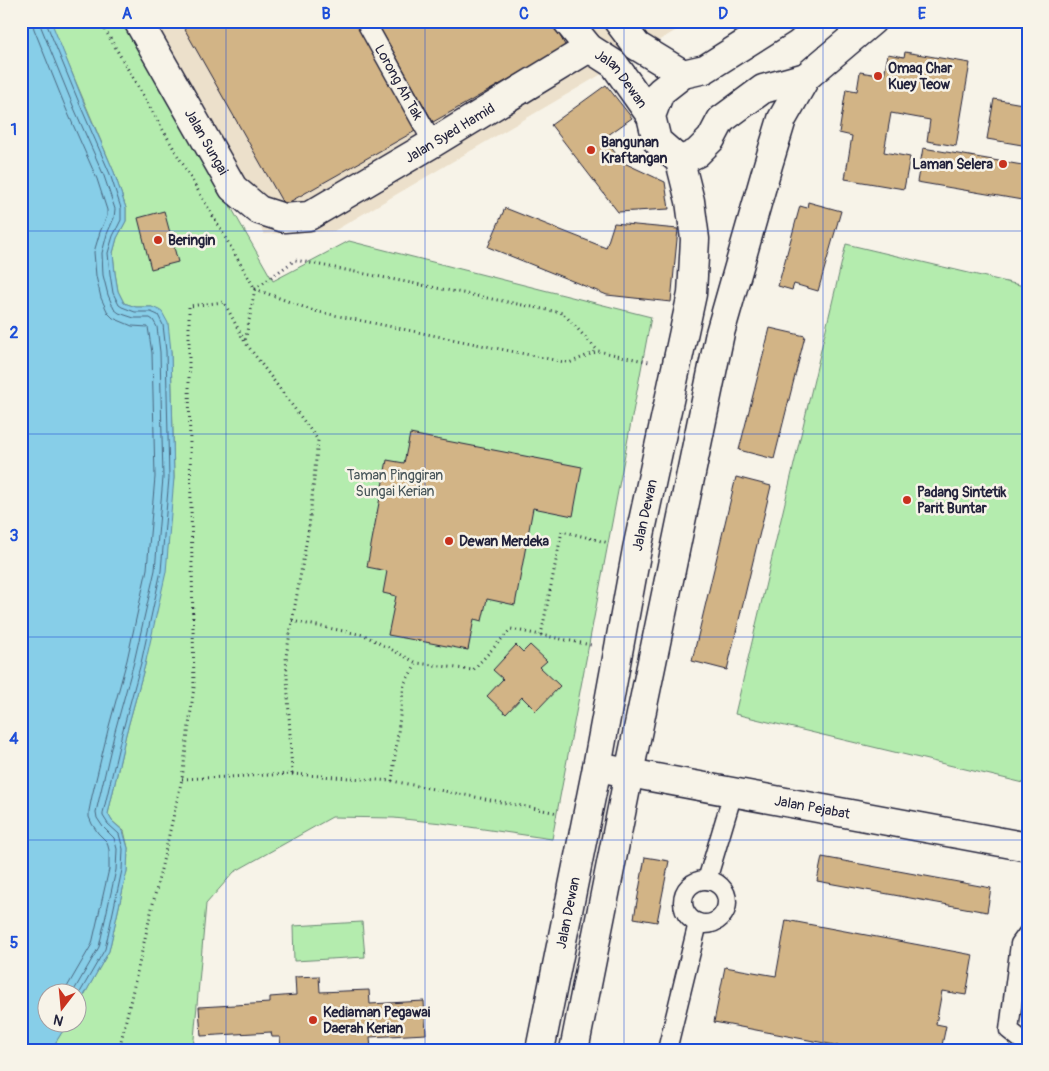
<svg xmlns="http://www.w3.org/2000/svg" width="1049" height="1071" font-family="Pangolin,sans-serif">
<rect width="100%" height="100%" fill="#f7f3e8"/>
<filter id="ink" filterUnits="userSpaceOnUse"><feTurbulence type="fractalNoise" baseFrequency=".02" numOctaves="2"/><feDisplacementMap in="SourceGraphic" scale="10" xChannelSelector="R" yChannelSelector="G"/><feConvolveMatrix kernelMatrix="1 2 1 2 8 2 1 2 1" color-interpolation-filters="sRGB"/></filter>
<g filter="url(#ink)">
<path fill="#ece0cb" d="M140 21H692L334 231 264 234Z"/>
<g fill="#b4ecae" stroke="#6b8774">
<path d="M50 21H125L273 281 349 241 651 317 552 839 442 823 394 818 332 817 234 872 206 904 193 1050H51L67 1024H78V1006L109 951 127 871 128 848 124 831 112 821 108 814 126 734 145 665 174 478 171 351 152 307H136L124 303 118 291 115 273 113 253 117 238 126 221V208L114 172Z"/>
<path d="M846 244 1028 287V784L735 714Z"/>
<path d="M362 922 365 957 294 961 293 926Z"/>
</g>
<path fill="#87cee8" stroke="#5f89a3" d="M21 21H50L53 26 84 103 114 172 126 208V221L117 238 113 253 115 273 118 291 124 303 136 307H152L159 310 162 312 168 323 171 351 174 478 166 572 145 665 126 734 108 814 112 821 123 831 128 848 127 871 109 951 78 1006V994H48V1024H67L51 1050H21Z"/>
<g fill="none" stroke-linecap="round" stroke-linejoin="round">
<g stroke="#4a6780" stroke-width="1">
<path d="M32 21 34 29 67 111 97 179 107 210V216L100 232 94 252 96 276 101 298 108 313 113 318 132 326 148 327 152 353 155 477 147 569 127 660 108 730 92 796 89 811V817L92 824 98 833 107 842 109 850V869L92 944 63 994"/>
<path d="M40 21 41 27 74 108 104 176 115 209 114 218 107 234 102 253 103 275 108 295 114 309 119 313 134 318H150L153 320 157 327 160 352 163 478 155 570 134 662 115 731 96 812 97 818 103 827 114 838 117 849 116 870 99 947 72 994"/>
<path d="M46 21 47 25 80 105 110 174 121 208V220L113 236 108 253 110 274 113 293 119 305 122 307 135 312H151L158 315 163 325 166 351 169 478 161 571 141 663 122 733 103 813V816L108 824 119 834 123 849 122 870 105 949 78 996"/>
</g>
</g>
<g fill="#d2b486" stroke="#22223b">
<path d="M180 21H356L417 130 284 205Z"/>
<path d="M376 21H552L566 47 433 122Z"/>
<path d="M905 52 970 63 956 146 927 141 930 120 891 113 884 152 910 157 904 189 845 179 852 136 839 133 846 89 857 91 860 72 884 76 888 54 904 57Z"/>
<path d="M606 85 632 118 604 138 622 162 665 182 669 209 618 212 551 125Z"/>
<path d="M994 99 1028 105V146L987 139Z"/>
<path d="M923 148 1028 166V201L917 182Z"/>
<path d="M808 202 841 211 818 291 794 284 792 290 778 286 800 206 807 208Z"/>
<path d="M505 208 606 248 614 223 678 229 671 302 607 295 488 247Z"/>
<path d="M164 211 178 262 151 269 138 218Z"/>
<path d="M770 328 805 336 774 459 739 450Z"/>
<path d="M410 434 582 467 573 516 533 508 515 605 487 599 482 621 474 619 468 650 388 635 396 596 383 593 387 571 367 567 387 460 404 463Z"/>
<path d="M736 477 771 486 727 670 692 661Z"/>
<path d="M516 645 523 652 530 645 547 661 540 667 560 686 536 711 522 697 506 714 487 696 503 679 493 670Z"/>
<path d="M645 857 669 861 657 922 634 918Z"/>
<path d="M822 857 991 888 987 912 817 881Z"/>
<path d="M786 920 973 955 966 995 942 991 936 1024 946 1026 941 1050H861L714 1022 725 967 776 976Z"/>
<path d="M319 976 320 992 369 990 370 1004 424 1001 426 1034 370 1037 371 1050H281L280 1037H272L271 1032 201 1036 199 1007 270 1003V997L296 995 295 977Z"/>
</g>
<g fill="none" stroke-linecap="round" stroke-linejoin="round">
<defs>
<g id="lane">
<path id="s1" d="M365 21 433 143"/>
<circle cx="705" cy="902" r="22"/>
<path d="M707 880 733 793"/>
<path d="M1028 933 1020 944 1009 1030 1028 1045"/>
<path d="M667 1050 698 923"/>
</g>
<g id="street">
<path id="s2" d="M138 21 233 188 259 210 284 218 309 216 433 143 589 48"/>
<path id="s3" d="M567 21 589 48 614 64 651 116"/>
<path d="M618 21 637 46 683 74"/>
<path id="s4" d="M597 767 1028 847"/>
</g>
<g id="secondary">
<path d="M680 161 697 153 711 139 721 120 763 89 806 77"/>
<path id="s5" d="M540 1050 597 767 637 549 692 294 695 239 690 201 680 161 657 141 651 116 660 92 683 74 705 69 781 21"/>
<path d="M574 1050 629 773 720 333 768 165 782 119 806 77 872 21"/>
</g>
</defs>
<use href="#lane" stroke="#22223b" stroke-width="21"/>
<use href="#street" stroke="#22223b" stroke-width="31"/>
<use href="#secondary" stroke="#22223b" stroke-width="31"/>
<g stroke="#22223b" stroke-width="3" stroke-dasharray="1 4" stroke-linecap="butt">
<path d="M100 21 255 289 245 342 224 302 189 306V384L194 687 182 779 119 1050"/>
<path d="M255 289 314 311 569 363 598 351 649 362"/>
<path d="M255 289 295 260 563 313 598 351"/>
<path d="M292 621 364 635 417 663"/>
<path d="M541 635 562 531 609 543"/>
<path d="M292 774 392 781 558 813"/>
<path d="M182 779 292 774 286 656 309 527 318 440 245 342"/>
<path d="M392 781 404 684 417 663 473 670 511 629 591 645"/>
</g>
<use href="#lane" stroke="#f7f3e8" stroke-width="18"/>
<use href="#street" stroke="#f7f3e8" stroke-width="28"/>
<use href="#secondary" stroke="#f7f3e8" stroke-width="28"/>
</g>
</g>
<path fill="none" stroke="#1d4ed8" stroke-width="1" stroke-opacity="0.55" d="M226 21V1050M425 21V1050M624 21V1050M823 21V1050M21 231H1028M21 434H1028M21 637H1028M21 840H1028"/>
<g fill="#c8321e" stroke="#f7f3e8" stroke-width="2">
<circle cx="878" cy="76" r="5"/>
<circle cx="591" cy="150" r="5"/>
<circle cx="1003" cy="164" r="5"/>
<circle cx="158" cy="240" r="5"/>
<circle cx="907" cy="500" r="5"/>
<circle cx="449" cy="541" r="5"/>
<circle cx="313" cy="1020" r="5"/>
</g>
<g text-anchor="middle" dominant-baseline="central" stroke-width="5" stroke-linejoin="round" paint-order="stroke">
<g font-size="14" font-weight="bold" fill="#22223b" stroke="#f7f3e8" text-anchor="start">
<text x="888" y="68">Omaq Char<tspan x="888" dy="16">Kuey Teow</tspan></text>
<text x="601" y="142">Bangunan<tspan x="601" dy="16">Kraftangan</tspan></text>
<text x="993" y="164" text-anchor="end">Laman Selera</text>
<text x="168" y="240">Beringin</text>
<text x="917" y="492">Padang Sintetik<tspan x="917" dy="16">Parit Buntar</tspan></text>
<text x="459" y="541">Dewan Merdeka</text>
<text x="323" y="1012">Kediaman Pegawai<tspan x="323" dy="16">Daerah Kerian</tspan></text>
</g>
<g font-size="14" fill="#22223b" stroke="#f7f3e8">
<text stroke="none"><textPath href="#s3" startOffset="80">Jalan Dewan</textPath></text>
<text stroke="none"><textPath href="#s1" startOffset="70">Lorong Ah Tak</textPath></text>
<text stroke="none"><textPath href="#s2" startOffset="441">Jalan Syed Hamid</textPath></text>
<text stroke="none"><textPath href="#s2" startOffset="139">Jalan Sungai</textPath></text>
<text stroke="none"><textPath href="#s5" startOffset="545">Jalan Dewan</textPath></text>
<text stroke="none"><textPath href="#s4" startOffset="219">Jalan Pejabat</textPath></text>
<text stroke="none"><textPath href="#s5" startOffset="140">Jalan Dewan</textPath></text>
</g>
<g font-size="14" fill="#465458" stroke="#f7f3e8">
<text x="395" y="475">Taman Pinggiran<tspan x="395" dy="16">Sungai Kerian</tspan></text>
</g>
</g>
<rect width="1049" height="1071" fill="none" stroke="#f7f3e8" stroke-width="55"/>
<g transform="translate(62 1008) rotate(196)"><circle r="24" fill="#f7f3e8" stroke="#a29fa3"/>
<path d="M0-4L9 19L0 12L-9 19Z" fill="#c8321e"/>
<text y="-8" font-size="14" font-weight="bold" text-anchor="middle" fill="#22223b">N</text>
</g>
<rect x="28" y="28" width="994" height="1016" fill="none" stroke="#1d4ed8" stroke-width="2"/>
<g font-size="16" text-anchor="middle" font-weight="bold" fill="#1d4ed8">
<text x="127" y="19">A</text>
<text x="326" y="19">B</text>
<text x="524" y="19">C</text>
<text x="723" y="19">D</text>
<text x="922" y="19">E</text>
<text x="14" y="135">1</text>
<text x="14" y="338">2</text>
<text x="14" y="541">3</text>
<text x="14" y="744">4</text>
<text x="14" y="948">5</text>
</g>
</svg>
